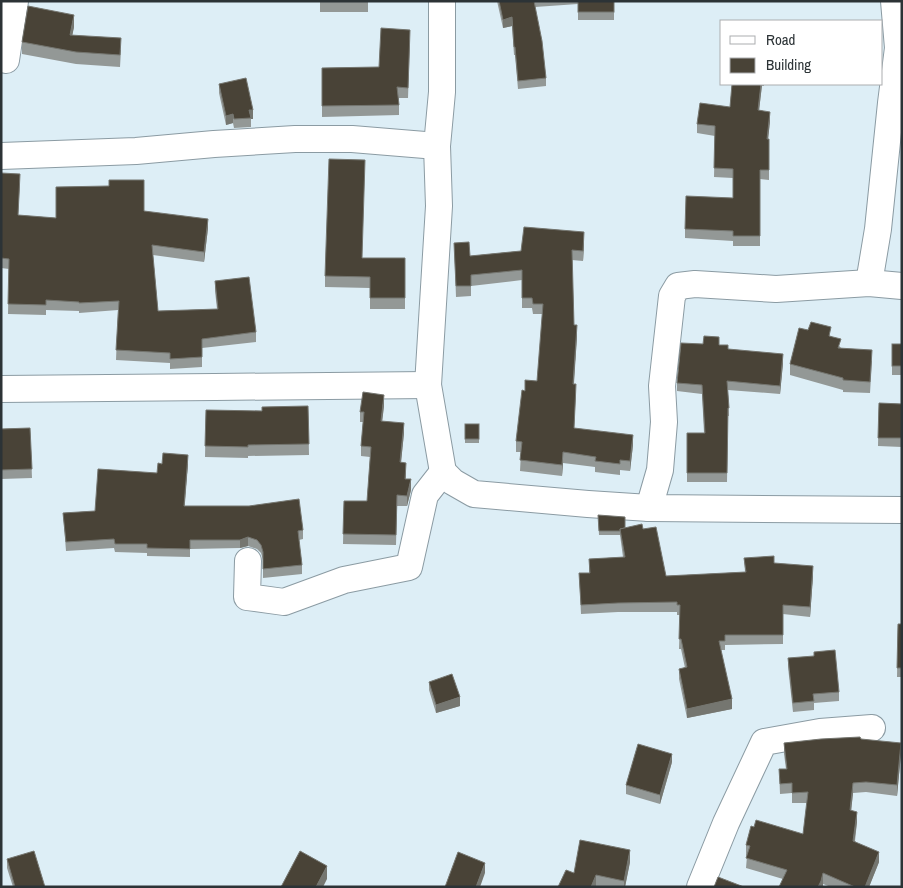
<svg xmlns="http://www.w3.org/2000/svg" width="903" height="888" font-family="'Archivo Narrow',sans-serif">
<rect width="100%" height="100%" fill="#ddeef6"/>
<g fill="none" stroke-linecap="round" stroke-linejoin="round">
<defs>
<g id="minor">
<path d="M442 1V92L437 146 439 206 428 385 443 472 453 482 474 494 588 504 649 508 902 510"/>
<path d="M6 60 15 1"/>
<path d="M1 156 136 151 214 144 295 139H352L437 146"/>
<path d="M869 283 878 229 891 103 898 48 894 1"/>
<path d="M1 389C143 387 286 387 428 385"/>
<path d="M649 508 660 470 664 422 662 386 672 296 678 286 695 284 776 289 869 283 902 286"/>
<path d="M248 561 247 597 284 602 344 580 409 567 425 495 443 472"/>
<path d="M700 887 726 823 764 742 820 732 872 728"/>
</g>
</defs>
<use href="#minor" stroke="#8b9ba3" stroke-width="28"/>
<use href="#minor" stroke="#fff" stroke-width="26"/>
</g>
<g fill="#939896">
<rect x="320" y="1" width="48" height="11"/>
<path d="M497 1H614V20H578V4L535 7 546 78V86L518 89 515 55H514L512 26 503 28Z"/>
<path d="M74 27 72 35 121 50 120 67 76 64 22 54V42Z"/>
<path d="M410 40 408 98H399V115L322 117V68L379 67Z"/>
<path d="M219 84 253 119H251V127L234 128 233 123 226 125 219 93Z"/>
<path d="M732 84H764V86H762L759 110 770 121 768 139H769V180L760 179V246H733V241L685 238V229L733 198V178L714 177 715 136 697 133V124L730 107Z"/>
<path d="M1 173 20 183 18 215 56 218 144 211 208 228 204 262 153 255 158 311 217 309 215 291V281L256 332V342L202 348V367L170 369V363L116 360 118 310 79 313V311L46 310V315L8 314 9 269 1 268Z"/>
<path d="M454 243 470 256 521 251 584 243 583 261 572 260 574 325 577 336 574 384 576 394 574 428 633 445 630 471 620 470V475L595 472V467L563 463 562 476 520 471 521 452H516V441L525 391 537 381 543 314H533L532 308H522V280L471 286V296L456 297Z"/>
<path d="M363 258H405V309H370V288L325 287V276Z"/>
<path d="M808 330 831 336 841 348 872 361 870 393 843 392V390L790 375V364Z"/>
<rect x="892" y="344" width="10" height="31"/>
<path d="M719 345 728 349 783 363 780 394 728 390 729 416H728L727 482H687V433H704L702 394 677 391V383Z"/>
<path d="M879 403 902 404V447L878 446Z"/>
<path d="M308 406 309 455 248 456V458L205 457 206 410 262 411Z"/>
<path d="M384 406 382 421 404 433 401 462 406 473V479L411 490 407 506H397L396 545 343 544 344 501H367L370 457 361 456V446L363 422H360V412Z"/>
<rect x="465" y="424" width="14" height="19"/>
<path d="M30 428 32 478 1 479V429Z"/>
<path d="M162 464H188L184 506 303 530V539L299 540 302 565V574L263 578V560L261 553 257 549 248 546 240 548 190 549V557L147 556V553L115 552 114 548 66 551 63 513 95 511 157 473Z"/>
<path d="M598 515 625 528 643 529 666 576 745 572 744 558 774 563 813 576 810 617 783 614V644L725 645V650H721L732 709 687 718 679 679V669L685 668 681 649H679L680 615H677V612H618L581 614 579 573H589V559L623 557 620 535H599Z"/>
<path d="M898 624H902V677H897Z"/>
<path d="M788 658 839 692V701L814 703V710L793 712 788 667Z"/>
<path d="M429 682 460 706 436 713 429 690Z"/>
<path d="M861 739 901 754 897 796 866 792 853 793 851 811 857 822 855 841 879 862 869 887H831L823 884 783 879 746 868 747 856 746 855V845L754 827 803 834 807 803H792V793L780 794 779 769H786L784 754V743Z"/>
<path d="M672 762 660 804 626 794V785Z"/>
<path d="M7 859 45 887H13L7 868Z"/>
<path d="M630 862 625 887H558L574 873Z"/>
</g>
<g fill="#757670">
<path d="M74 15V27L70 47V35Z"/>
<path d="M512 17V26L503 28V20Z"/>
<path d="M761 84H762L758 120V110Z"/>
<path d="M249 110H253V119H251Z"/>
<path d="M770 112V121L767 149V139Z"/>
<path d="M233 114V123L226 125V116Z"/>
<path d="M208 219V228L204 262V252Z"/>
<path d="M584 232V243L583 261V251Z"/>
<path d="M577 325V336L573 394V384Z"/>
<path d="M783 354V363L780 394V386Z"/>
<path d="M384 395V406L381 431V421Z"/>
<path d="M404 423V433L400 472V462Z"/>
<path d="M633 435V445L630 471V461Z"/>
<path d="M563 452V463L562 476V465Z"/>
<path d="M188 455V464L184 515V506Z"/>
<path d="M411 479V490L407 506V496Z"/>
<path d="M248 537V546L240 548V540Z"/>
<path d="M813 566V576L810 617V607Z"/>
<path d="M460 697V706L436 713V705Z"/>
<path d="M732 699V709L687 718V709Z"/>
<path d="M901 743V754L897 796V785Z"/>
<path d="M672 754V762L660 804V795Z"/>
<path d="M853 783V793L850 821V810Z"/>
<path d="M857 812V822L853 851V841Z"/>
<path d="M630 850V862L625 887H624V881Z"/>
<path d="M879 852V862L869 887H865Z"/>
<path d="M485 863V873L480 887H476Z"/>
<path d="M327 866V879L323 887H316Z"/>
<path d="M823 873V887H818Z"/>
<path d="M596 875V887H591Z"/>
</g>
<g fill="#494337" stroke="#757670">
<path d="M499 1H534L542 41 546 78 518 81 515 47H514L512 17 503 20Z"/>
<rect x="578" y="1" width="36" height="11"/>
<path d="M28 6 74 15 70 35 121 38 120 55 76 52 22 42Z"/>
<path d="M381 28 410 30 408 88 397 87 399 105 322 106V68L379 67Z"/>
<path d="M246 78 253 110H249L251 118 234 119 233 114 226 116 219 84Z"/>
<path d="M732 84H761L758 110 770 112 767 139H769V170H760V236H733V231L685 229 686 196 733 198V169L714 168 715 126 697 124 700 103 730 107Z"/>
<path d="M329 159 365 160 362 258H405V298H370V277L325 276Z"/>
<path d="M1 173 20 174 18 215 56 218V187L109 186V180H144V211L208 219 204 252 152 245 158 311 218 309 215 281 249 277 256 332 202 339V357L170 359V353L116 350 119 301 79 303V302L46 300V305L8 304 9 259 1 258Z"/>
<path d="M524 227 584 232 583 251 572 250 574 325H577L573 384H576L574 428 633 435 630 461 620 460V464L595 461 596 457 563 452 562 465 520 460 522 442 516 441 522 390 525 391V380L537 381 543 304H533L532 298H522V270L471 275V286H456L454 243 469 242 470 256 521 251Z"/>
<path d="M811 322 831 327 829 336 841 339 838 348 872 350 870 382 843 380V378L790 364 799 328 808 330Z"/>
<path d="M704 336 719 337V345H728V349L783 354 780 386 727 381 729 408H728L727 473H687V433H705L702 385 677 383 681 343 703 344Z"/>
<rect x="892" y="344" width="10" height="22"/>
<path d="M363 392 384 395 381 421 404 423 400 462 406 463 405 479H411L407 496 397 495 396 535 343 534 344 501H367L371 447 361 446 364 412H360Z"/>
<path d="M879 403 902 404V438H878Z"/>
<path d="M308 406 309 444 248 445V447L205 446 206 410 262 411V407Z"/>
<rect x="465" y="424" width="14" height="15"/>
<path d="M30 428 32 469 1 470V429Z"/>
<path d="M163 453 188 455 184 506H249L299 499 303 530 298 531 302 565 263 569V552L261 545 257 540 248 537 240 540H190V549L147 548V544H115L114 539 66 542 63 513 95 511 98 469 157 473 158 463 162 464Z"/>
<path d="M598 515 625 517V528L620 529V531H599Z"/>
<path d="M642 524 643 529 656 527 666 576 746 572 744 558 774 556V563L813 566 810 607 783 605V635H725V641H719L732 699 687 709 679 669 687 667 681 639H679L680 605H677V602L618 603 581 605 579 573H590L589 559 625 557 620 529Z"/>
<path d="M898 624H902V668H897Z"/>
<path d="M835 650 839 692 813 694 814 701 793 703 788 658 814 656V652Z"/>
<path d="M452 674 460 697 436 705 429 682Z"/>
<path d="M860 737 861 739 901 743 897 785 866 782 853 783 850 810 857 812 853 841 879 852 865 887H855L823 873 821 881 818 887H779L787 870 746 858 750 846 746 845 751 826 754 827 756 820 803 834 808 792 792 793V783L780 784 779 769H787L784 743 821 739Z"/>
<path d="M638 744 672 754 660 795 626 785Z"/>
<path d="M580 840 630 850 624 881 596 875 591 887H558L566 870 574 873Z"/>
<path d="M34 851 45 887H15L7 859Z"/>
<path d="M300 851 327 866 316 887H281Z"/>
<path d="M458 852 485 863 476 887H445Z"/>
<path d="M718 877 744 887H714Z"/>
</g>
<rect width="903" height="888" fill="none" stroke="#2c3336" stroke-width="5"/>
<rect x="720" y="20" width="162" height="65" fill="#ffffff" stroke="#abadaf"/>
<rect x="730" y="36" width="25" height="8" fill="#ffffff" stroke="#abadaf"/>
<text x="766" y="45" font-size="15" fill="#2c3336">Road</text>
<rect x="730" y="58" width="25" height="15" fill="#494337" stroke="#abadaf"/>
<text x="766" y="70" font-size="15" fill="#2c3336">Building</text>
</svg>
